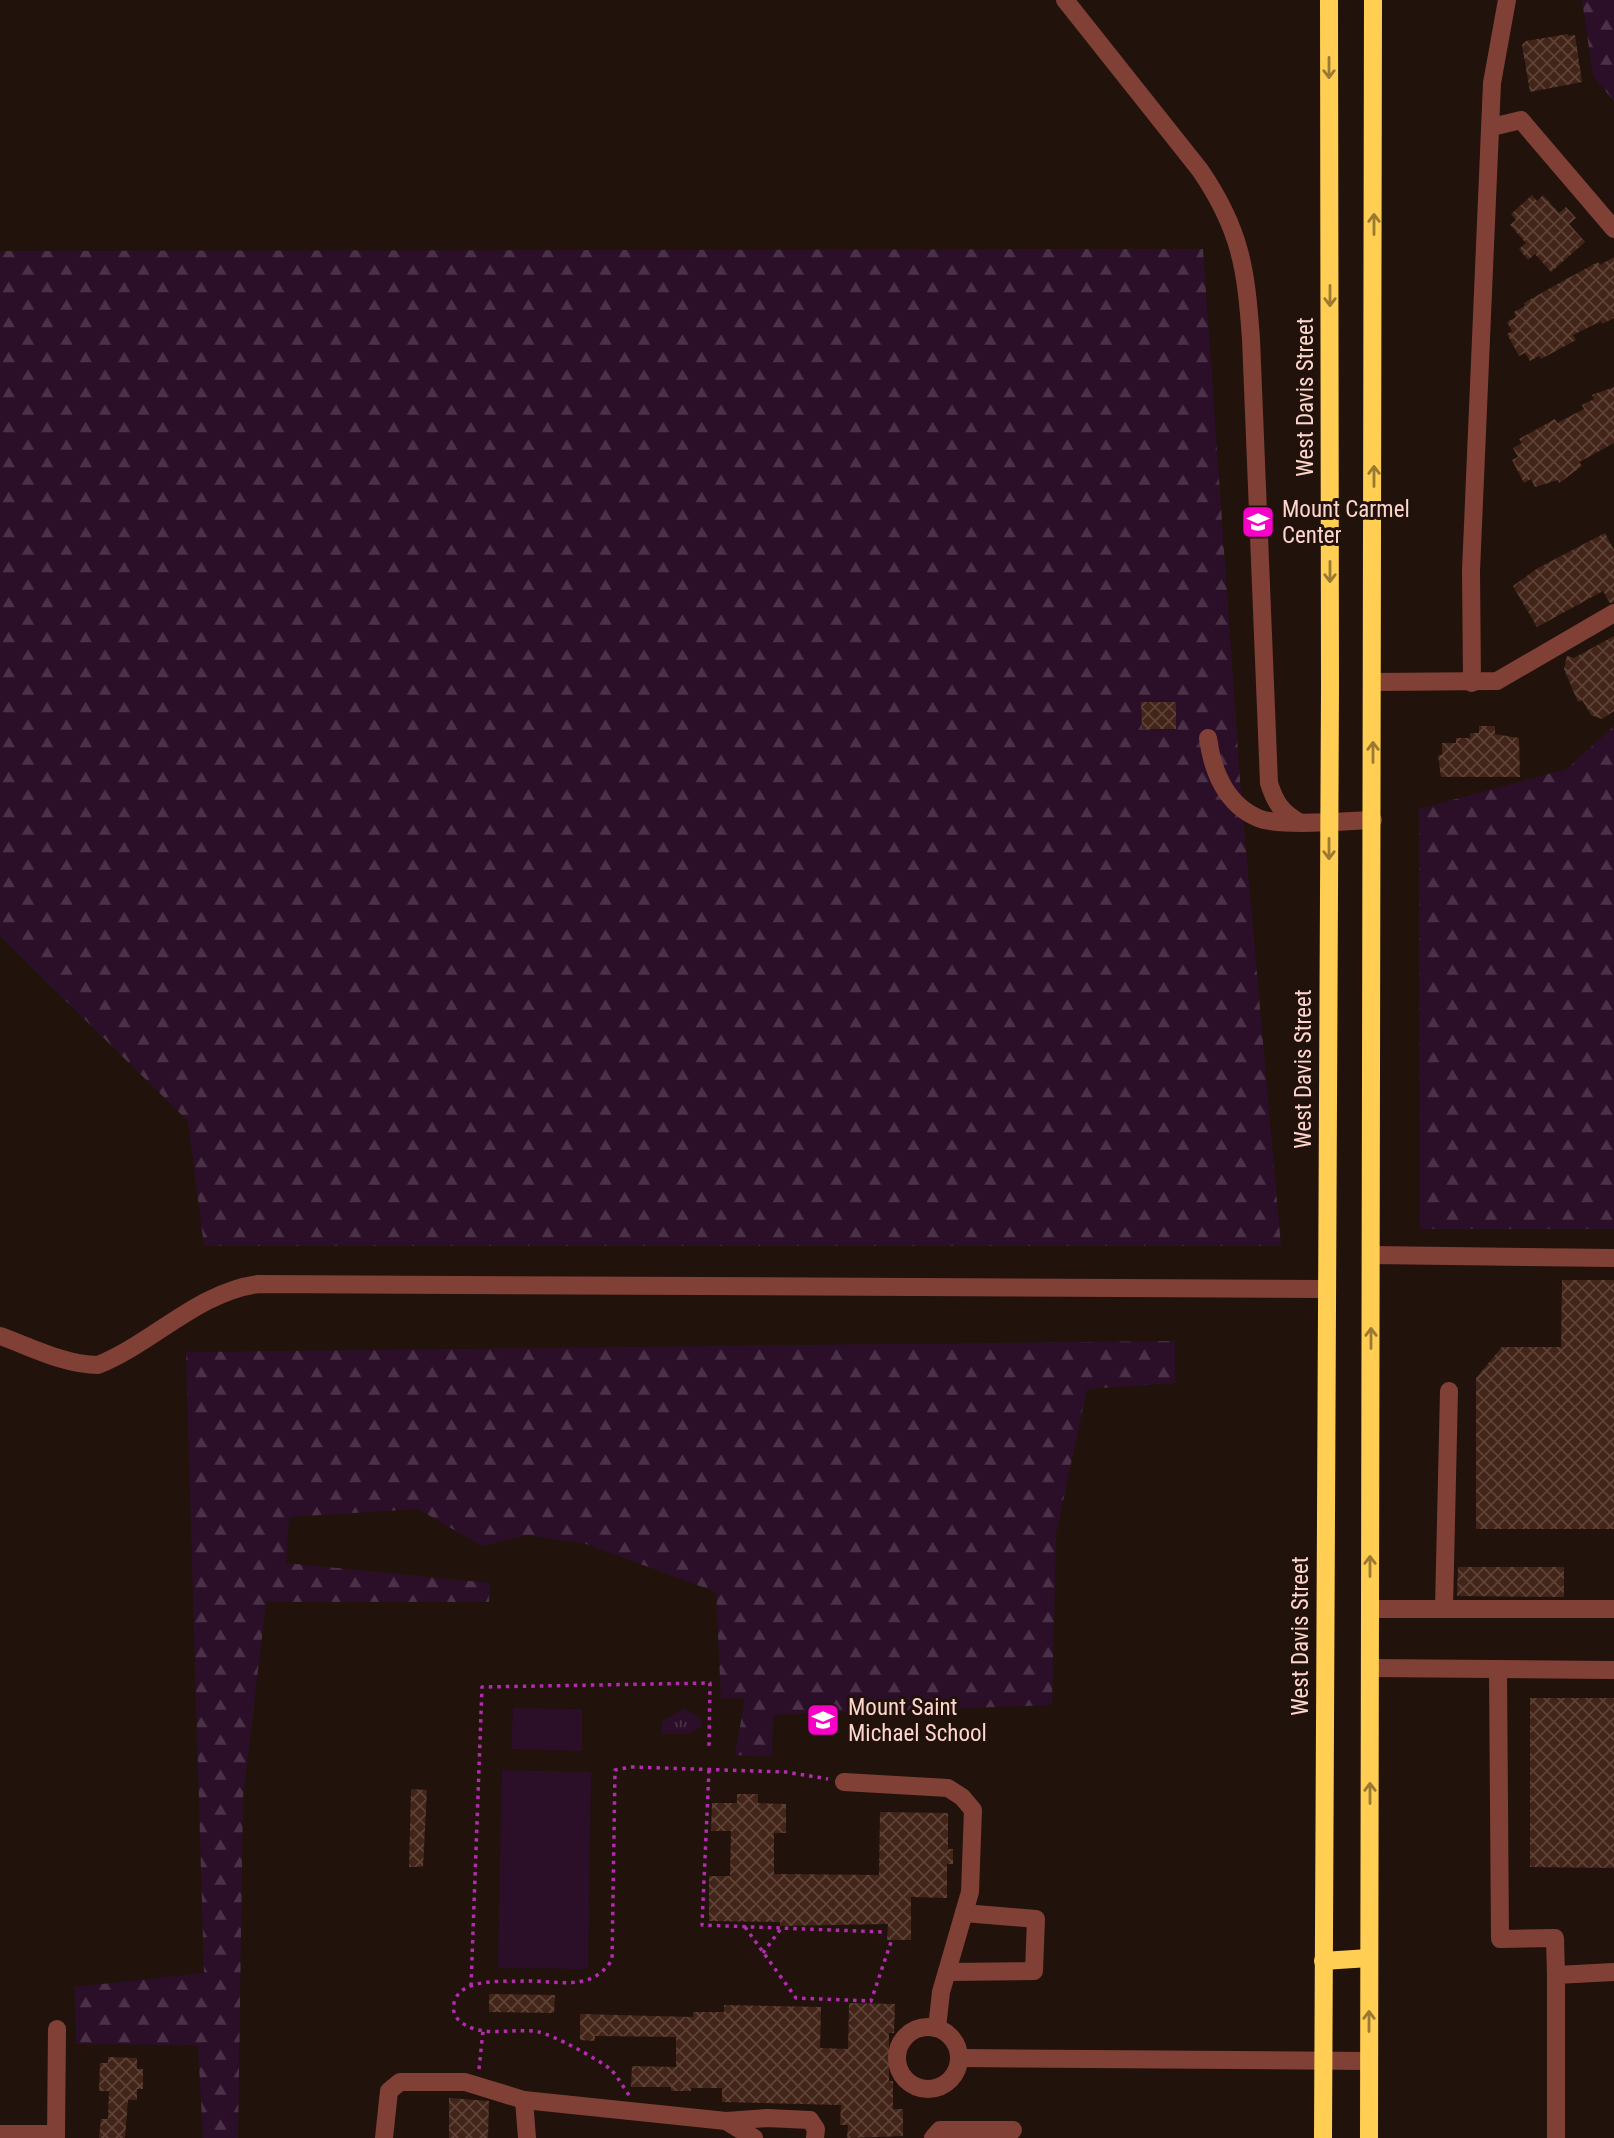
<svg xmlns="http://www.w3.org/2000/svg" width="1614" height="2138" font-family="'Roboto Condensed',sans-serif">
<defs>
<pattern id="grass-tufts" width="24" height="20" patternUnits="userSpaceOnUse" patternTransform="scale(1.75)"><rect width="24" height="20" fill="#2b0f29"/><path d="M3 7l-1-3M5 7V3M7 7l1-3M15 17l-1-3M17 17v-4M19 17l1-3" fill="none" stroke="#4b3147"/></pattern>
<pattern id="forest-firs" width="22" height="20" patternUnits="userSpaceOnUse" patternTransform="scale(1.75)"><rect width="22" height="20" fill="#2b0f29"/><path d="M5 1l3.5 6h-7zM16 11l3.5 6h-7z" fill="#4b3147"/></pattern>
<pattern id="building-cross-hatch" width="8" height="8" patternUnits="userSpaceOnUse" patternTransform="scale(1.75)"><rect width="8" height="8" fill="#422418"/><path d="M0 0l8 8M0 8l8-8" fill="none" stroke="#5e4338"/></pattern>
</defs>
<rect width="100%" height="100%" fill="#21120c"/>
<path fill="url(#grass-tufts)" d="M684 1708 702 1719 701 1727 688 1734H662V1721Z"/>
<g fill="url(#forest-firs)">
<path d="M1582 0H1614V101L1593 76Z"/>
<path d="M1203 249 1241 794 1281 1246H204L188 1121 0 936V251Z"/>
<path d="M1614 726V1229H1420L1419 809 1567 769Z"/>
<path d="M1175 1341V1383L1087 1389 1056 1534 1052 1705 773 1715 772 1756 735 1755 745 1698 721 1699 716 1592 586 1544 528 1535 482 1546 418 1509 289 1517 286 1563 490 1583 489 1602H266L243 1798 238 2138H203L198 2045 76 2044 75 1987 204 1973 186 1352Z"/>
</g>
<g fill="#2b0f29">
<path d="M513 1708 582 1709V1751L511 1749Z"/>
<path d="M502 1770 591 1772 588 1969 498 1968Z"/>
</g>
<g fill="url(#building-cross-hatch)">
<path d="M1568 34V36L1575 35 1582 82 1530 92 1522 45 1526 41Z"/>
<path d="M1532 195 1537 201 1543 195 1559 213 1566 207 1576 218 1569 224 1585 242 1551 272 1535 254 1528 260 1519 249 1526 243 1510 225 1516 220 1511 214Z"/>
<path d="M1614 257V318L1602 324 1601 321 1573 335 1576 340 1541 359 1539 356 1530 361 1525 353 1519 356 1507 334 1512 331 1507 322 1516 317 1514 312 1525 306 1524 303 1561 282 1598 262 1600 265Z"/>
<path d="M1614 387V443L1579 462 1582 466 1559 483 1558 480 1535 487 1531 479 1524 483 1512 460 1518 457 1513 448 1522 443 1519 439 1555 419 1557 423 1584 409 1582 405 1594 399 1592 395Z"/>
<path d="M1605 533 1614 550V602L1610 603 1603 591 1537 627 1513 586 1538 568Z"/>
<path d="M1614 636V711L1602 719 1591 715 1582 700 1578 702 1564 669 1567 656 1574 658Z"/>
<path d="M1141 702H1176V729H1142Z"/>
<path d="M1479 726H1495V734L1519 738 1520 777H1441L1438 755H1442V743H1456V738H1470V733H1479Z"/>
<path d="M1562 1280H1614V1529H1476V1378L1502 1347H1561Z"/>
<path d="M1458 1567H1564V1597L1457 1596Z"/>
<path d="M1530 1698H1614V1868L1530 1867Z"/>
<path d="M411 1789 427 1790 423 1867H409Z"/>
<path d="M737 1794H758V1803L786 1804V1833H774V1874L879 1875 880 1812 948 1813V1849H953V1864H947V1898L911 1897V1940H887L888 1924 780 1926V1922L709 1921V1876H730L731 1831H711L712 1803H737Z"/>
<path d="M489 1994 555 1995 554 2013 489 2012Z"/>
<path d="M849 2003 895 2004 894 2033H889V2081H893V2109H903V2136L847 2138 848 2125H840L841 2105 722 2102V2088H691V2091H671V2087H631L632 2066 676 2067V2037L595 2036V2041L580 2040V2014L693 2017V2012H724V2005L821 2007 820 2048 848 2049Z"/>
<path d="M108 2057 137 2058V2069H143V2089H137V2100H128L125 2138H99L101 2119H108L109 2091H99L100 2063H108Z"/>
<path d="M449 2098 489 2101 488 2138H449Z"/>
</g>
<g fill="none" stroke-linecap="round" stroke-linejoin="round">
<g stroke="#b42bb0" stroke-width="3.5" stroke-dasharray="3.5 5" stroke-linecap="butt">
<path d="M709 1770 702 1925 884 1932"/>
<path d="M745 1927 796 1998 871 2001 891 1942"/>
<path d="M763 1953 782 1927"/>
<path d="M471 1986 482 1687 710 1683 709 1748"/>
<path d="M479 2069 483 2031"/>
<path d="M629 2095C623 2087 617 2075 610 2069 598 2059 553 2035 539 2032 515 2027 482 2039 461 2022 455 2018 452 2010 454 2003 460 1977 505 1982 525 1981 559 1980 590 1993 612 1960L615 1770 631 1767 786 1772 828 1779"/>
</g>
<g stroke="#814036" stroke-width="18">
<path d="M1065 0 1200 170C1241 230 1246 269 1251 339L1269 783C1275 802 1281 812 1299 822"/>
<path d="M1492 127 1521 120 1614 229"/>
<path d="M1374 682 1497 681 1614 613"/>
<path d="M1472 683 1471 571 1492 83 1507 0"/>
<path d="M1208 738C1212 769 1225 804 1258 818 1278 827 1348 821 1373 820"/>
<path d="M1371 1255 1614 1258"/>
<path d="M0 1336C31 1347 65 1365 98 1365 153 1343 198 1292 258 1284L1326 1289"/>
<path d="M1444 1608 1449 1391"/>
<path d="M1370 1609H1614"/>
<path d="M1370 1668 1614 1670"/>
<path d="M1498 1669 1500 1939 1555 1938 1556 1975"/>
<path d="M844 1782 948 1788 962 1797 973 1810 970 1892 941 1992 937 2028"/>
<path d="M947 1972 1034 1971 1036 1919 964 1913"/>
<circle cx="928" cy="2058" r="31"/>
<path d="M959 2058 1369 2061"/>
<path d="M524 2100 527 2138"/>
<path d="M726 2121 767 2118 810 2120 816 2129 815 2138"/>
<path d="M0 2134H56"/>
<path d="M56 2138 57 2029"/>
<path d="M384 2138 389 2091 400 2082H465L524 2100 726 2121 754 2138"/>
<path d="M933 2138 940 2130H1013"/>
<path d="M1556 2138V1975L1614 1972"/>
</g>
<g stroke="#ffce53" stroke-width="18">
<path d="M1323 1961 1369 1958"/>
<path d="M1323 2138 1330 687 1329 0"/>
<path d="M1369 2138 1373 0"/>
</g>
</g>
<defs><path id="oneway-shaft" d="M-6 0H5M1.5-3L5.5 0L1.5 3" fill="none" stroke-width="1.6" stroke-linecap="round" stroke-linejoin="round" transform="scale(1.75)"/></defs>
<g stroke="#9b7933">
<use href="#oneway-shaft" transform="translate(1329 68) rotate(90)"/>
<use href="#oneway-shaft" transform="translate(1374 224) rotate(-90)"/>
<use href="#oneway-shaft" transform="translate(1330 296) rotate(90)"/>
<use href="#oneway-shaft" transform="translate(1374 476) rotate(-90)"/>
<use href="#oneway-shaft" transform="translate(1330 572) rotate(90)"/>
<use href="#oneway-shaft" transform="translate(1373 752) rotate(-90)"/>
<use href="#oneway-shaft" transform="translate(1329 849) rotate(90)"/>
<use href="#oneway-shaft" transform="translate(1371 1338) rotate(-90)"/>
<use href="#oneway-shaft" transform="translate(1370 1566) rotate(-90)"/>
<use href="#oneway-shaft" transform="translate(1370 1793) rotate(-90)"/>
<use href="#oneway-shaft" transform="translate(1369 2021) rotate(-90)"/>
</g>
<defs>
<symbol id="university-square" viewBox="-11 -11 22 22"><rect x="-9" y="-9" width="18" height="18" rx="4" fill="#f700c8" stroke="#21120c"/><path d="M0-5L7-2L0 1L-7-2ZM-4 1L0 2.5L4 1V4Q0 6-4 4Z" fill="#fff"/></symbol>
<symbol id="school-square" viewBox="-11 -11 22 22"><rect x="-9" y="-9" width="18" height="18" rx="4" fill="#f700c8" stroke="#21120c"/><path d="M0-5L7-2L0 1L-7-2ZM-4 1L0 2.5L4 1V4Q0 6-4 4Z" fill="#fff"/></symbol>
</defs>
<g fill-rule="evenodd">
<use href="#university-square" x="1239" y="503" width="38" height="38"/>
<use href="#school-square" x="804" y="1701" width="38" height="38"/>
</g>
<g text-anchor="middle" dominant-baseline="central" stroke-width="6" stroke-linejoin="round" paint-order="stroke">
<g font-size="23" fill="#ffd6cc" stroke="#21120c">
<text transform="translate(1305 397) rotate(-90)">West Davis Street</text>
<text transform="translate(1303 1069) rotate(-90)">West Davis Street</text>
<text transform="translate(1300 1636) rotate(-90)">West Davis Street</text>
</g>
<g font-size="23" fill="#ffd6cc" stroke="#21120c" text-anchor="start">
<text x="1282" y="509">Mount Carmel<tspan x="1282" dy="26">Center</tspan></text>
<text x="848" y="1707">Mount Saint<tspan x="848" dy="26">Michael School</tspan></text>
</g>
</g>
</svg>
